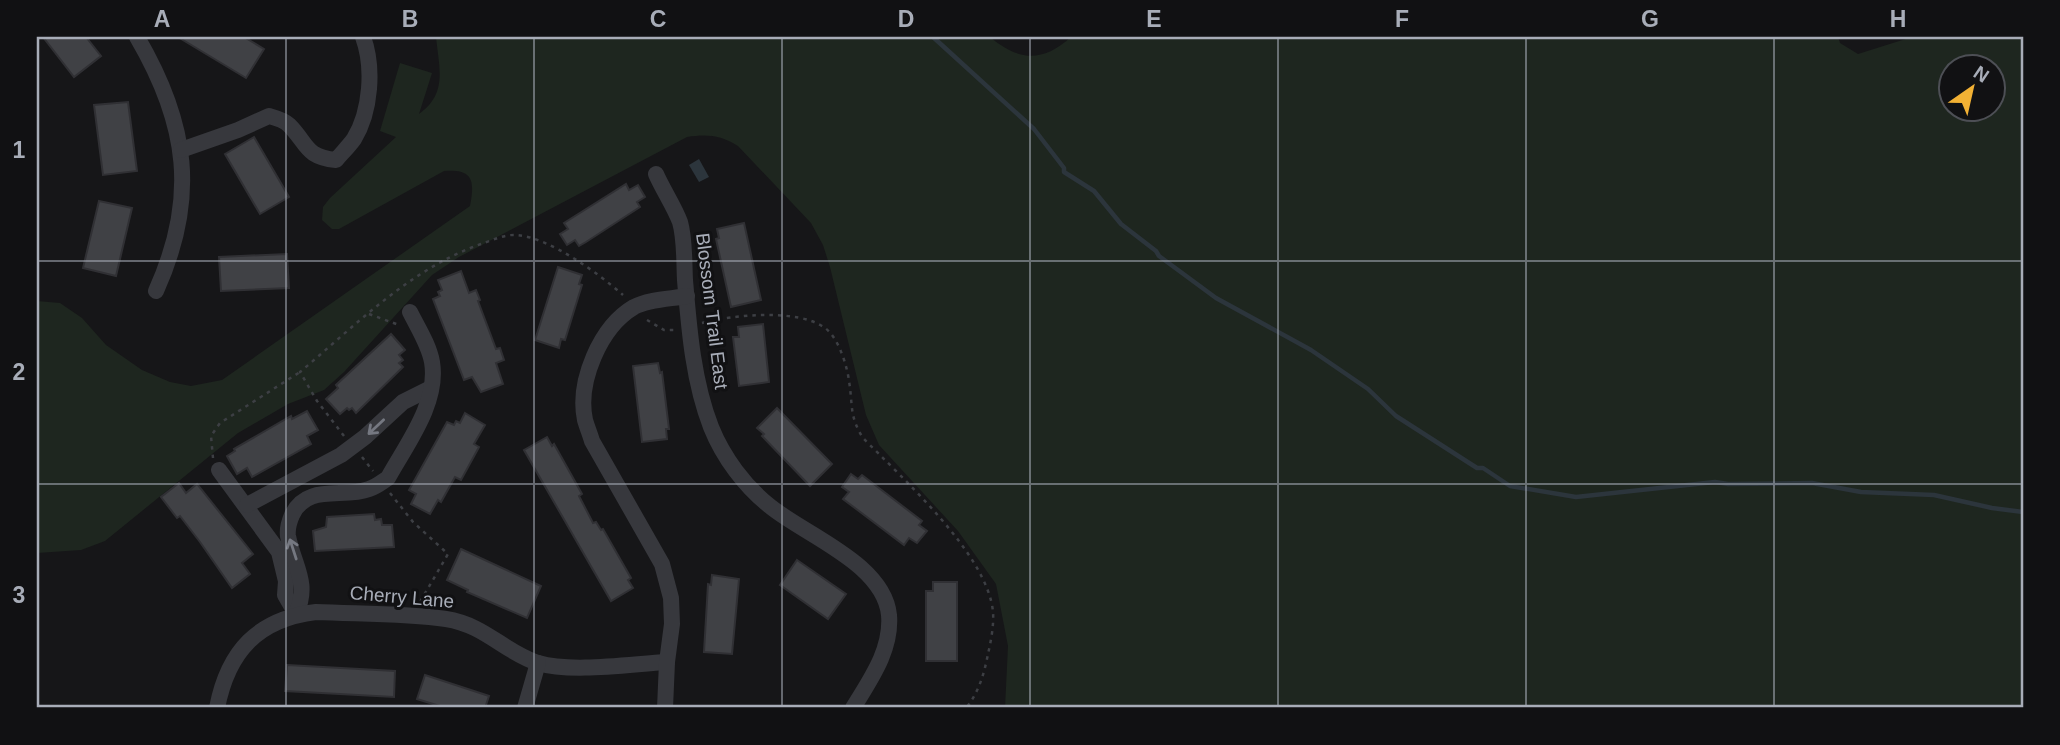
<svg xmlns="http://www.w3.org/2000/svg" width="2060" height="745" font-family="Helvetica,sans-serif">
<rect width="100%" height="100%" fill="#161618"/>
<path fill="#1e261f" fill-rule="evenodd" d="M436 37H990C1019 61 1042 63 1071 37H1838L1840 43 1858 54 1912 37H2023V708H1005L1008 646 996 584 958 531 879 445 866 415 830 267 823 245 811 223 738 146C720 135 707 134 687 137L459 257 432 275 344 372 324 390 288 404 238 433 105 541 81 550 37 553V301L60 303 82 318 106 345 142 370 170 382 191 386 222 380 470 206C475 180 473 169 444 171L339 229H332L322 220 323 207 330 198 396 137 380 131 400 63 432 73 419 114C448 93 439 68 436 37ZM1952 66H1994V108H1952Z"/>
<path fill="#2c353c" d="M699 159 709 177 699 182 689 165Z"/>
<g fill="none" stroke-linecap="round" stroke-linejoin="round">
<path stroke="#2c353c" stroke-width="4.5" d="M933 37 1034 129 1064 168V172L1094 191 1121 224 1156 251 1159 256 1216 298 1311 350 1368 389 1396 416 1477 468H1483L1510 486 1576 497 1715 482 1728 484 1812 483 1861 492 1934 495 1992 508 2023 512"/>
</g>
<g fill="#404145" stroke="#303034" stroke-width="2">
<path d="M43 37H86L101 56 74 77Z"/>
<path d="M178 37H244L264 49 246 78Z"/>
<path d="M128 102 137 171 103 175 94 105Z"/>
<path d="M254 137 289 197 260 214 225 154Z"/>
<path d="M626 184 629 190 638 185 645 197 637 202 640 207 586 242 579 246 575 240 567 245 560 234 568 229 564 223Z"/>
<path d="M99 201 132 208 116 276 83 268Z"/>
<path d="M744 223 761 300 731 307 716 239 719 238 717 229Z"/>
<path d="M287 254 289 288 221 291 219 257Z"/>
<path d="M558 267 582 275 579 284 582 285 565 340 561 339 559 348 535 340Z"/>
<path d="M461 271 469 293 476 290 480 300 478 301 496 349 500 348 504 360 496 363 503 384 481 392 472 377 464 380 433 299 440 296 438 292 442 290 438 280Z"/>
<path d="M763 324 769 382 739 386 733 337H739L738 327Z"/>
<path d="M391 334 405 350 399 355 403 360 399 363 403 367 356 413 352 408 349 410 347 408 340 414 326 399 338 388 336 385Z"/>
<path d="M658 363 660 373 662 372 669 429H666L667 439 642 442 633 366Z"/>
<path d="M777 408 832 464 810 486 762 436 764 434 757 428Z"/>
<path d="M307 411 318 430 307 436 311 444 252 477 247 468 237 474 227 456 235 451 234 449 291 416 292 419Z"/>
<path d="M465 413 485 425 474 444 479 447 461 480 455 477 441 502 438 500 430 514 411 504 416 494 409 490 447 422 454 425 456 421 460 423Z"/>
<path d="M547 437 552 446 554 444 582 494 579 496 593 523 596 522 601 530 603 529 631 578 628 580 633 588 611 601 524 450Z"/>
<path d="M851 474 858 479 862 475 922 521 919 525 927 531 917 543 909 538 904 545 843 499 849 492 842 487Z"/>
<path d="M179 483 186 493 197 484 253 554 242 563 250 574 232 588 200 542 180 516 177 518 161 497Z"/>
<path d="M374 514 375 520 381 519 382 525H392L394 547 315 551 313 531 326 527 327 517Z"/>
<path d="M461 549 541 586 527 618 467 592 468 590 447 580Z"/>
<path d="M797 560 846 594 828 619 780 585Z"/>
<path d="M712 575 739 579 732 654 704 652 708 584 711 585Z"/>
<path d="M933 582H957V661H926V591H933Z"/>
<path d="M287 665 395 671 394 697 285 691Z"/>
<path d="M425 675 489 696 485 708H446L417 699Z"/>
</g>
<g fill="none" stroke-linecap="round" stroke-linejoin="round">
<g stroke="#3d3f44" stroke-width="2.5" stroke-dasharray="3.5 5" stroke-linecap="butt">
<path d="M369 314 399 325"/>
<path d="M647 320 664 330H676"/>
<path d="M702 323C733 315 798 308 825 328 838 337 847 365 849 381 853 405 849 416 863 438 902 478 988 555 993 612 994 625 991 641 988 654 984 674 979 692 966 708"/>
<path d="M344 436 317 401 300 372C357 324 410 269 481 244 493 240 505 234 517 235 550 238 598 273 623 295"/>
<path d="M362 457 373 471"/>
<path d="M213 458 211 436 220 423 300 372"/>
<path d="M390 493 413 522 448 554 420 602"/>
</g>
<g stroke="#37383d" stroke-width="16">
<path d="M137 37C188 124 198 198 156 291"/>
<path d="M181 150 238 130 269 116C276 118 284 120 289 125 308 144 305 157 336 160 342 153 349 146 354 139 371 111 374 67 363 37"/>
<path d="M656 174C663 190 674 206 680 222 685 239 684 262 685 280 689 328 693 381 711 427 723 457 745 487 771 507 807 536 884 564 889 615 892 650 870 680 853 708"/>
<path d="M219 470 279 552 286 581 285 595 296 614"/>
<path d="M247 505 341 455 365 437 403 402 431 388"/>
<path d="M296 614C310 582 294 567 288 536 287 529 289 522 292 515 307 483 343 499 369 489 376 487 382 482 388 478 406 445 439 403 432 362 429 345 418 328 410 312"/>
<path d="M217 708C228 651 258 619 316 612 359 614 404 613 446 619 485 625 504 652 538 663 572 673 630 664 667 662"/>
<path d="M525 708 538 663"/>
<path d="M665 708 667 662 672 624 671 598 662 564 592 441C590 434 587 427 585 420 577 382 600 327 634 307 649 299 670 299 687 296"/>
</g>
</g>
<defs><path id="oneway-shaft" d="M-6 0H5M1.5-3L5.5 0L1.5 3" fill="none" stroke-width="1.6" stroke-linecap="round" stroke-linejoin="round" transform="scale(1.75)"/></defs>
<g stroke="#757881">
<use href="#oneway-shaft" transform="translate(376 427) rotate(137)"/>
<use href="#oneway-shaft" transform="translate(293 549) rotate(-108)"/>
</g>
<path fill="none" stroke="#a8adb8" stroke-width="2" stroke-opacity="0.55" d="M286 37V708M534 37V708M782 37V708M1030 37V708M1278 37V708M1526 37V708M1774 37V708M37 261H2023M37 484H2023"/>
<g text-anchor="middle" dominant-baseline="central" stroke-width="6" stroke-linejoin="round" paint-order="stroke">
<g font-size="19" fill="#a8adb8" stroke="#111113">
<text transform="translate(712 311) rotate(83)">Blossom Trail East</text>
<text transform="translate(402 597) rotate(5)">Cherry Lane</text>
</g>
</g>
<rect width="2060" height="745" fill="none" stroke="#111113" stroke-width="77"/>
<g transform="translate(1972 88) rotate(34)"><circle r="33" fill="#111113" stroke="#4d4f55" stroke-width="2"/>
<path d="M0-5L12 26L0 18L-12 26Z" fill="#f2b134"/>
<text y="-10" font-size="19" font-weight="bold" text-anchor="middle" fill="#a8adb8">N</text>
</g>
<rect x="38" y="38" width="1984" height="668" fill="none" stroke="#a8adb8" stroke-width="2.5"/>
<g font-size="23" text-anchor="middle" font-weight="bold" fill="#a8adb8">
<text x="162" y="27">A</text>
<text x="410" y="27">B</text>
<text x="658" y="27">C</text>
<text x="906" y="27">D</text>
<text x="1154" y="27">E</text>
<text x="1402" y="27">F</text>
<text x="1650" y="27">G</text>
<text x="1898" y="27">H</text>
<text x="19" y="158">1</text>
<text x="19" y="380">2</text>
<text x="19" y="603">3</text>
</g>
</svg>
